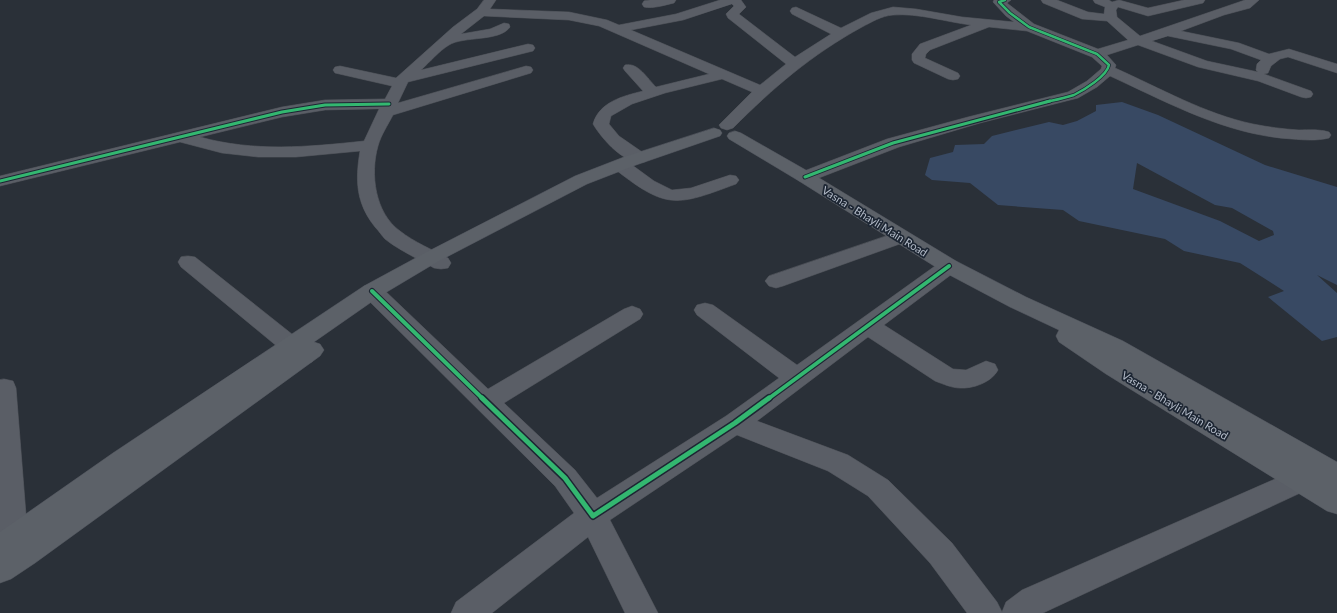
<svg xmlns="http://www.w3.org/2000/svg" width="1337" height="613" font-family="Lato,sans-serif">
<rect width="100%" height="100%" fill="#2a3038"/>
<path fill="#384963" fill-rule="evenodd" d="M1122 102 1158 115 1265 165 1337 187V285L1317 275 1337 293V337L1322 341 1268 297 1284 291 1240 263 1184 251 1165 239 1079 221 1063 210 998 205 970 183 932 180 925 175 930 158 953 152 955 145 984 144 992 136 1049 122 1063 125 1077 121 1096 111V105ZM1137 163 1215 205 1232 208 1273 231 1274 235 1259 241 1220 221 1133 189Z"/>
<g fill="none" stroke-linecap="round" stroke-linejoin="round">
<defs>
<g id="minor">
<path d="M484 0H496L490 9 569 12 607 20 619 25 676 14 720 0H741L746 7 739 14 795 57 831 34 792 14 790 11 792 8 796 7 841 28 871 13 893 7 916 9 962 17 1014 22 1006 16 993 2 994 0H1011L1007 3 1034 24 1098 49 1128 40 1107 21 1082 19 1043 3 1041 0H1057L1088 12 1104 14 1105 7 1095 3 1093 0H1109L1112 2 1119 0 1148 8 1184 0H1205L1203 3 1148 16 1118 7 1116 10 1117 17 1140 36 1245 0H1259L1250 8 1224 15 1181 31 1239 43 1269 54 1289 49 1337 64V73L1288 57 1280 59 1271 66 1268 73 1264 74 1311 91 1313 94 1311 97 1306 98 1301 97 1258 81 1198 67 1138 45 1107 55 1116 65 1115 68C1160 88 1205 114 1253 124 1268 127 1283 129 1299 130 1309 130 1319 129 1329 132L1331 135 1329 138C1317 141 1304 140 1292 139 1226 135 1169 103 1110 76L1097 87 1078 98 980 123 899 147 811 181 805 182 799 181 796 177 799 173 887 139 968 117 1068 92 1087 81 1101 69 1102 66 1092 57 1027 31 989 27 930 50 926 54 925 58 958 73 960 76 958 79 953 80 948 79 914 63 912 60V54L920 44 971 25C946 22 919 13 893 15 881 16 872 22 862 27 811 55 773 88 733 128L727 130 721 128 719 125 752 92 722 79 665 93 632 104 611 116 609 124 619 136 645 154 648 158 645 162C625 166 602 139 593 124 599 102 623 96 643 91L625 71 623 68 625 65C638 62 647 78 656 87L709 74 599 26 569 20 484 16 461 34 490 29 504 23 509 24 510 27C500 42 463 36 449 45 439 51 430 62 421 70L528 44 533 45 535 48 533 51 408 82 398 103 526 66 531 67 533 70 531 73 393 115C388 125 381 135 378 146 370 174 375 213 400 231 414 242 433 250 448 258L451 263 448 268 441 269 434 268C420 260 397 249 385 239 382 236 379 231 375 227 356 203 355 181 360 151L296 157H258L222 153 180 142 0 186V176L282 107 325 100 385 99 392 86 335 73 333 70 335 67 340 66 396 78 453 27 477 9ZM732 4 734 6 726 14 728 18 786 64 760 85 631 30 683 20ZM1168 36 1231 49 1261 60 1257 64 1256 70 1258 72 1207 61 1152 41ZM379 109 364 141C308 147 254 152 200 137L282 117 325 110Z"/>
<path d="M650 0H676L674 3C665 5 653 9 644 7L642 4 644 1Z"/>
<path d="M622 161 628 162 654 181 672 190 691 188 730 175 736 176 739 180 736 184C677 206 667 210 616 170L613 166 616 162Z"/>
<path d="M901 231 908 233 911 237 908 241 783 286 776 288 769 286 765 281 769 276Z"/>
<path d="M188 256 195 257 312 350 316 356 312 362 304 365 296 362 181 267 178 262 181 257Z"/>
<path d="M949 260 956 261 959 266 956 271 884 325 953 369 966 370 986 361 995 364 998 370C992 382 973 389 960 388 952 388 943 384 935 381L868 337 757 421 848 455 888 480 952 543 997 602 1002 612 1006 602 1022 590 1291 472 1301 468 1311 472 1315 480 1311 488 1043 613H967L930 563 868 496 828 471 737 435 610 520 658 613H625L588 537 492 613H451L456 602 574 513 555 486 364 296 361 291 364 286 372 284 380 286 488 389 624 309 632 306 640 309 643 314 640 319 504 403 575 470 597 498 726 416 779 378 697 315 694 310 697 305 705 303 713 305 797 365 942 261Z"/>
<path d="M4 379 13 381 16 388 28 540 24 550 13 553 2 550 0 544V380Z"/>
</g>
<g id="major">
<path d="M714 128 720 130 722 133 720 136 636 165 587 184 437 262 380 296 314 342 320 344 324 350 320 356 35 563 11 579 0 583V532L113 453 364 286 423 254 575 176 624 157Z"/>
<path d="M735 131 741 133 811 173 956 261 1026 297 1123 341 1337 462V514L1327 511 1106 374 1059 342 1056 336 1059 330 1010 307 942 271 799 181 729 139 727 136 729 133Z"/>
</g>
</defs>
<use href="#minor" stroke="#484c53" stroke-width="1"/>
<use href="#major" stroke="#484c55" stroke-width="1"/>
<use href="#minor" fill="#5a5e66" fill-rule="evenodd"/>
<use href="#major" fill="#5c6168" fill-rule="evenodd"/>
<defs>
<path id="cycleway-far3" d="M1005 0 999 2 1010 13 1029 27 1097 54 1109 65C1107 76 1084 90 1074 95 1065 98 1055 100 1046 102"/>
<g id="cycleway-far2">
<path d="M805 177 893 143 1050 101"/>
<path d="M0 181 282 112 325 105 389 104"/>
</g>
<g id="cycleway-far1">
<path d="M372 291 483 399"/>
<path d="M768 399 949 266"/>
</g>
<path id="cycleway" d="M482 398 565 478 593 516 735 423 769 398"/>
</defs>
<use href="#cycleway-far3" stroke="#1d2633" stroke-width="4"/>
<use href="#cycleway-far2" stroke="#1d2633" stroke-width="5"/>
<use href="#cycleway-far1" stroke="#1d2633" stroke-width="6"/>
<use href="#cycleway" stroke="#1d2633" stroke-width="8"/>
<use href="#cycleway-far3" stroke="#33b770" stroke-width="2.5"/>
<use href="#cycleway-far2" stroke="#33b770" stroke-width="3"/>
<use href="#cycleway-far1" stroke="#33b770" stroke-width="4"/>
<use href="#cycleway" stroke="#33b770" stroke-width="5"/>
</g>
<g text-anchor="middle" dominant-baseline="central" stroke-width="3.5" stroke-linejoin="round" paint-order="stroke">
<g font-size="11" fill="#b4bcc9" stroke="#1d2633">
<text transform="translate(875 221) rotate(32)">Vasna - Bhayli Main Road</text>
<text transform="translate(1175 405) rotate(31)">Vasna - Bhayli Main Road</text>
</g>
</g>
</svg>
